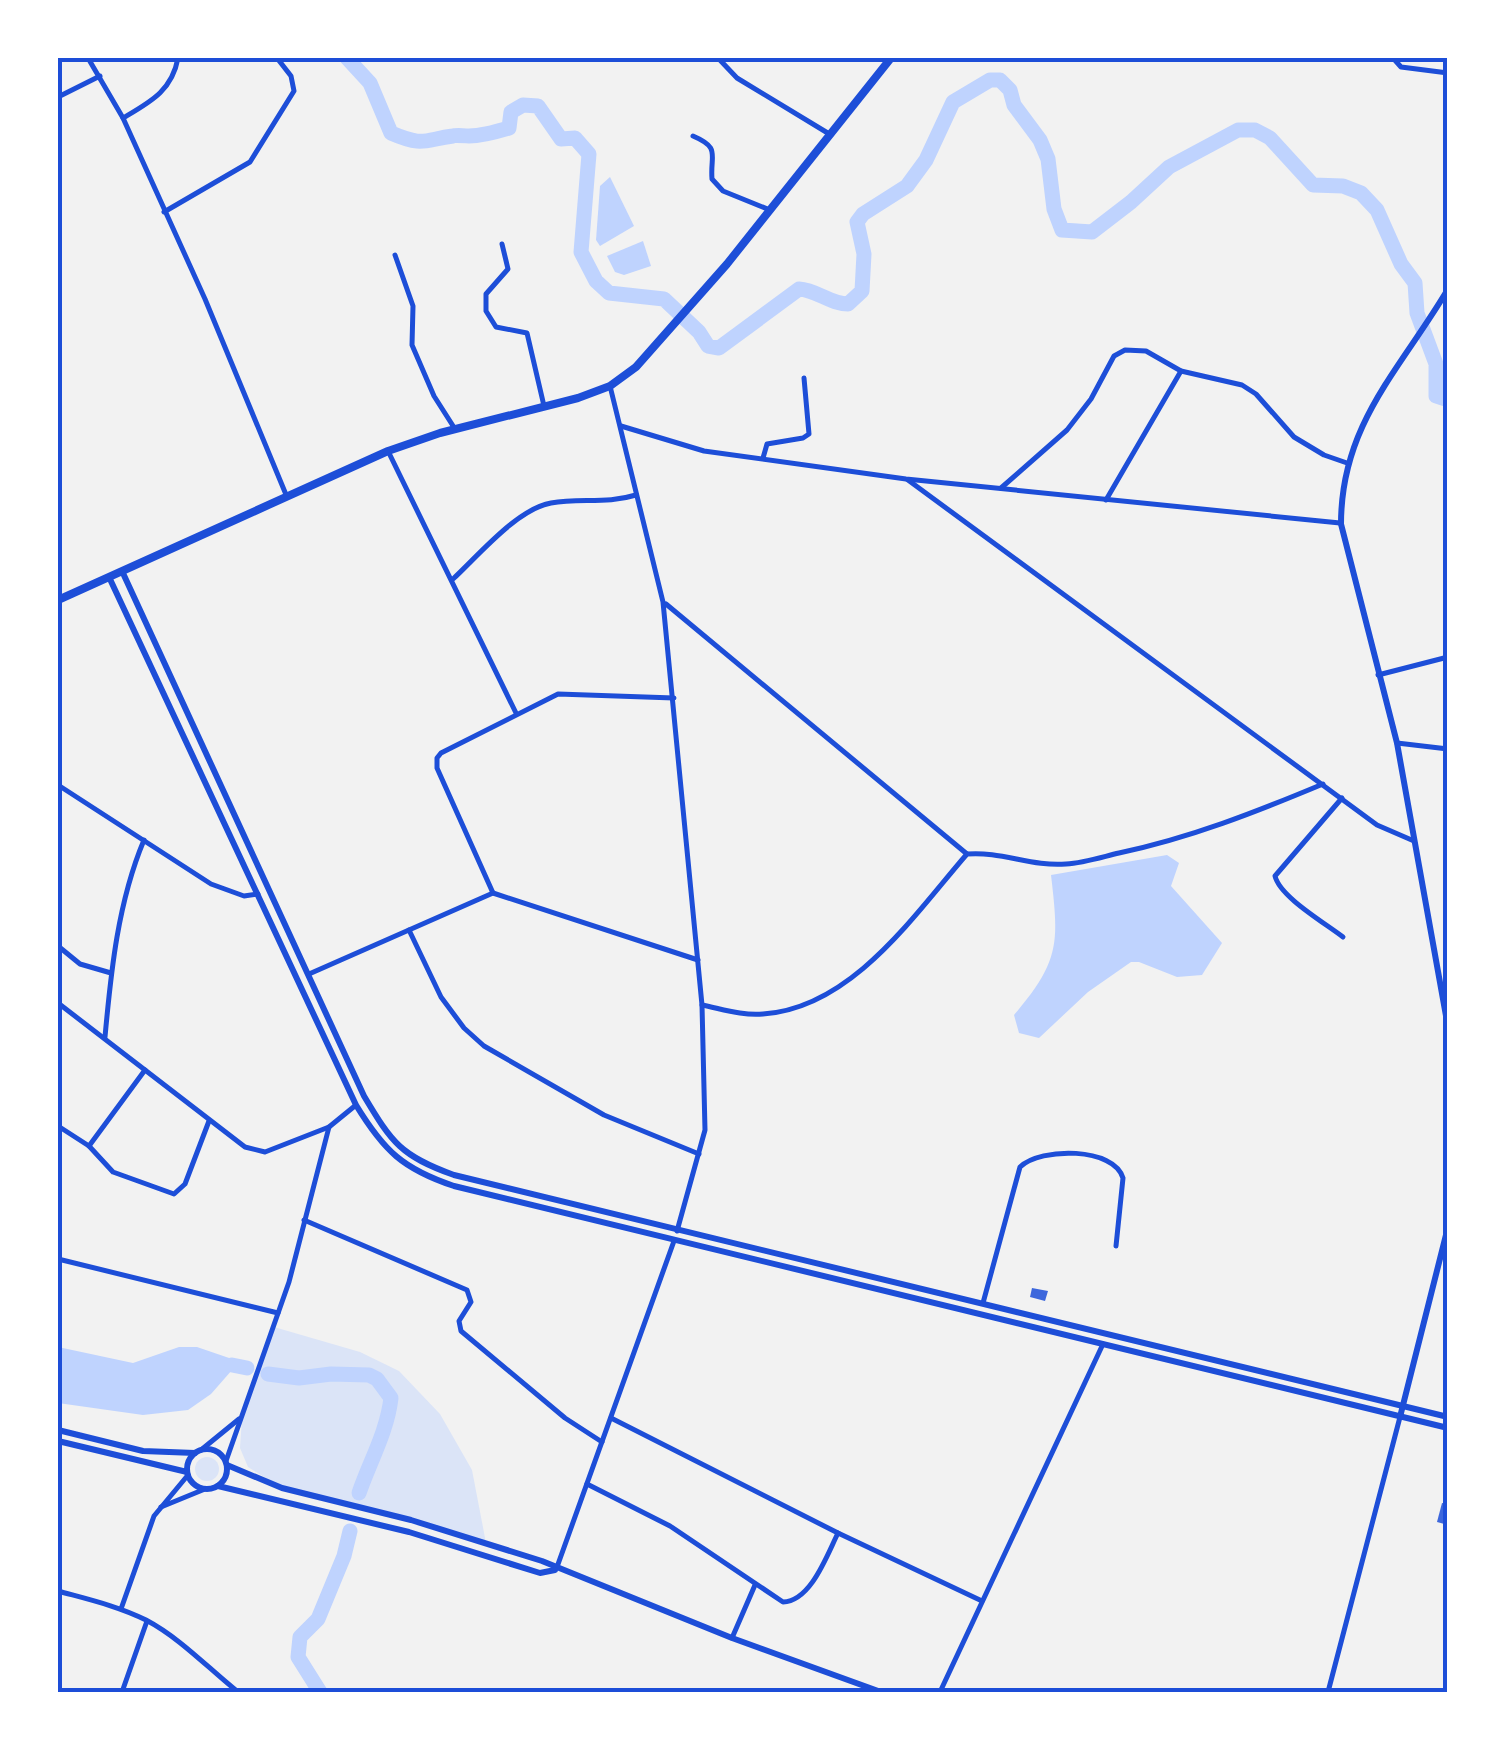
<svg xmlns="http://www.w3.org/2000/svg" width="1505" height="1750" font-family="Karla,sans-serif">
<rect width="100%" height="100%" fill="#f2f2f2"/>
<g fill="#dbe4f7">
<path d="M274 1327 360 1352 399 1371 440 1414 472 1470 486 1543 282 1488 248 1467 240 1448 242 1417Z"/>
<circle cx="207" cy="1469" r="12"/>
</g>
<g fill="#bfd3fe">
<path d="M610 177 634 226 600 246 596 240 600 186Z"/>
<path d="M643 241 651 266 624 275 615 272 607 256Z"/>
<path d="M1167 855 1179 863 1171 886 1222 943 1202 975 1177 977 1139 962H1131L1088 992 1039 1038 1019 1033 1014 1015C1060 961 1059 943 1051 875Z"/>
<path d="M58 1347 133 1363 179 1347H197L232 1359V1370L211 1394 188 1410 143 1415 58 1403Z"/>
</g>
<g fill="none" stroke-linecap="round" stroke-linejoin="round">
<g stroke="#bfd3fe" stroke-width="15">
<path d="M347 58 370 83 391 133C424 147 423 140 453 136 456 135 467 136 469 136 482 136 496 132 509 128L511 112 523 105 538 106 561 139 575 138 589 154 581 252 596 281 609 293 664 299 699 332 708 346 719 348 799 289C817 290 830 304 848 304L862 291 864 254 857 222 863 214 907 186 926 160 953 102 990 80H1000L1010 90 1014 105 1040 140 1048 159 1054 209 1062 230 1092 232 1131 202 1169 167 1238 130H1255L1270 138 1313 185 1343 186 1361 193 1377 210 1401 264 1415 283 1417 313 1436 364V396L1448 400"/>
<path d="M232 1365 247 1368"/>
<path d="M268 1374 299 1378 331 1374 369 1375 377 1379 391 1398C387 1432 370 1461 359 1493"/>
<path d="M320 1692 298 1657 300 1637 318 1619 344 1556 350 1531"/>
</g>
</g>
<g fill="#3d67dc">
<path d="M1032 1288 1048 1291 1045 1301 1030 1297Z"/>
<path d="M1442 1503 1448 1504V1525L1437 1522Z"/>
</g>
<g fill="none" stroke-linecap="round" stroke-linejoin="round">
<g stroke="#1d4ed8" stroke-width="5">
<path d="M88 58 123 118 205 299 287 497"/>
<path d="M718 58 737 78 831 135"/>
<path d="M1393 58 1401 67 1448 73"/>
<path d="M58 97 100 76"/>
<path d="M123 118C150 102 172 91 178 58"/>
<path d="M693 136C721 148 710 154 712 179L723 191 770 210"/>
<path d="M164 212 250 162 294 91 291 76 277 58"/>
<path d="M502 244 508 269 486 294V311L496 327 527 333 544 406"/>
<path d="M395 255 413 306 412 345 434 396 455 429"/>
<path d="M610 386 663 602 702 1005 705 1130 677 1231"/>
<path d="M621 426 704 451 906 479 1340 523"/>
<path d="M388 451 516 713"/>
<path d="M763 458 767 444 803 438 809 434 804 378"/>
<path d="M908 480 1377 825 1414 841"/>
<path d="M1001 488 1067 430 1091 399 1114 356 1125 350 1146 351 1181 371 1242 385 1256 394 1294 437 1324 455 1347 463"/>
<path d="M1106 500 1181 371"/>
<path d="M453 579C478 556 517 509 551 503 580 498 607 504 636 495"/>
<path d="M666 604 967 854"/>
<path d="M1378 675 1448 657"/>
<path d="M1397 743 1448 749"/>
<path d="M58 785 211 884 244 896 258 894"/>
<path d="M1342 798 1275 876C1280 897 1325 923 1343 937"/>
<path d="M493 893 437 768V758L441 753 558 694 674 698"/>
<path d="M409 930 441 997 464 1028 484 1046 604 1115 699 1154"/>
<path d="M58 946 80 964 111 973"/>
<path d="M309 974 493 893 698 960"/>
<path d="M58 1003 245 1147 265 1152 329 1127"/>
<path d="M702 1005C722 1009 743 1016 763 1014 852 1008 914 915 967 854 1001 851 1032 867 1066 864 1084 863 1102 857 1119 853 1190 838 1256 812 1323 784"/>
<path d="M105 1037C111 971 118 902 144 840"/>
<path d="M58 1126 89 1146 113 1172 174 1194 185 1184 209 1121"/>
<path d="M89 1146 145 1070"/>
<path d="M304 1220 467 1290 471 1302 459 1321 461 1331 565 1418 602 1442"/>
<path d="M58 1259 278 1313"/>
<path d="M983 1303 1020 1167C1041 1147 1114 1147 1123 1178L1116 1246"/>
<path d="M611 1418 838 1533 982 1601"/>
<path d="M201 1450 239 1419"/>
<path d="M226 1461 289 1282 329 1127 356 1105"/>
<path d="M587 1484 670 1526 783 1602C811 1601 827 1555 838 1533"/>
<path d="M161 1507 205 1489"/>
<path d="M557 1567 674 1241"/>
<path d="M58 1591C87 1599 118 1606 146 1620 180 1638 208 1668 238 1692"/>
<path d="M121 1609 154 1516 188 1475"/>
<path d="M732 1638 755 1585"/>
<path d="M122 1692 147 1621"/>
<path d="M940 1692 1103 1344"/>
<path d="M1328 1692 1400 1417"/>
</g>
<g stroke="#1d4ed8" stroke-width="6">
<path d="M1448 289C1400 370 1341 424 1341 524L1397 743 1448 1027"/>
<path d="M122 571 364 1096C392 1143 401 1156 454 1175L1448 1417"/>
<path d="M109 577 356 1105C384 1151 403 1169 454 1186L1448 1428"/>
<path d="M1400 1417 1448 1227"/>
<path d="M58 1430 143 1451 195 1453"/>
<path d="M58 1441 187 1472"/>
<circle cx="207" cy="1469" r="20"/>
<path d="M227 1465 282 1488 411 1520 542 1561 732 1638 881 1692"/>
<path d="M218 1486 409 1532 540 1573 555 1570"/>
</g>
<path stroke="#1d4ed8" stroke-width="8" d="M58 600 388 451 440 433 578 398 610 386 636 367 727 264 891 58"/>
</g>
<rect width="1505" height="1750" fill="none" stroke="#ffffff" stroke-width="120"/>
<rect x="60" y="60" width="1385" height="1630" fill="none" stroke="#1d4ed8" stroke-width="4"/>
</svg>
